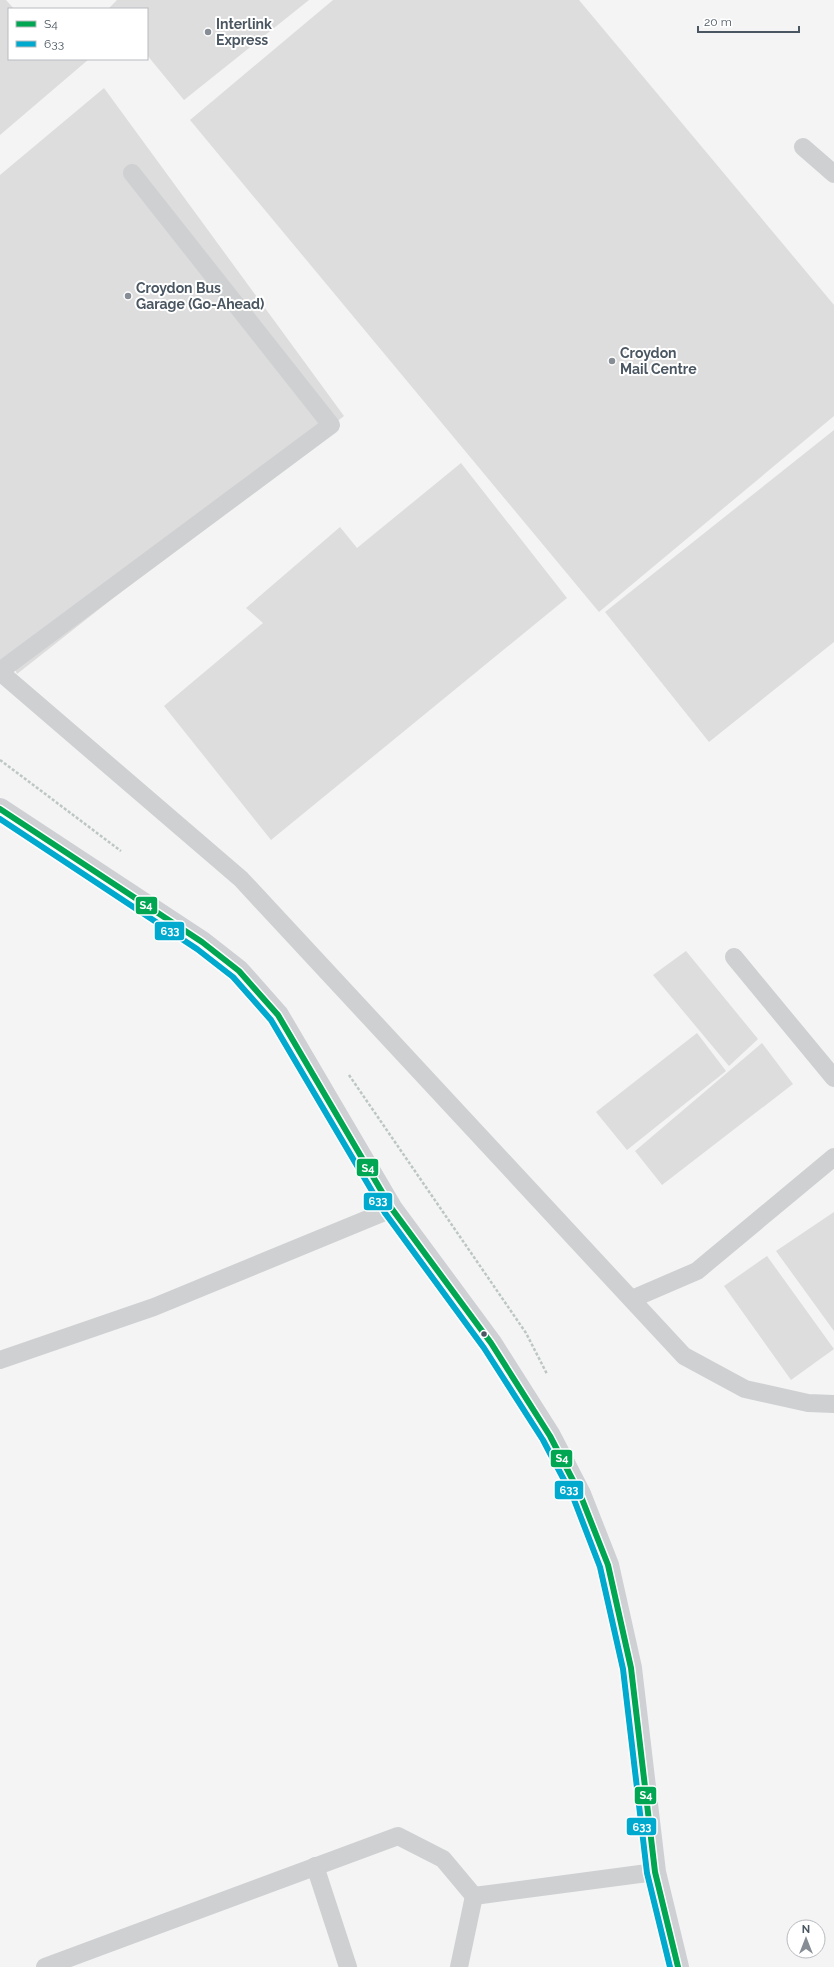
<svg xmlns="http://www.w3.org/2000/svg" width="834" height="1967" font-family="Raleway,sans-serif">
<rect width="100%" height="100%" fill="#f4f4f4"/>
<g fill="#ddddde">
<path d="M0 0H6L14 9H9V59H89L0 135Z"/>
<path d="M117 0H309L184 100 147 55V9H108Z"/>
<path d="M333 0H579L834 305V416L599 612 190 120Z"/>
<path d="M104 88 344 416 17 674 12 663 0 662V175Z"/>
<path d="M834 430V642L709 742 605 612Z"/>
<path d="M461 463 567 598 271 840 164 706 263 623 246 608 340 527 357 548Z"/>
<path d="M686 951 758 1039 729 1066 653 975Z"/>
<path d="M697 1033 726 1071 627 1150 596 1112Z"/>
<path d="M762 1043 793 1084 662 1185 635 1151Z"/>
<path d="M834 1212V1331L776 1251Z"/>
<path d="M767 1256 834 1349 791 1380 724 1286Z"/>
</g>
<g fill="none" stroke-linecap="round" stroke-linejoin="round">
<g stroke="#bcc7c4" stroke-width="2.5" stroke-dasharray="3 2" stroke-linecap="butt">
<path d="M0 760 121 851"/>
<path d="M349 1075 526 1333 547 1374"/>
</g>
<g stroke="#ced0d2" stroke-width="18">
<path d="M803 147 834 174"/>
<path d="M0 671 331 425 132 173"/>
<path d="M0 672 241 879 684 1356 745 1389 808 1403 834 1404"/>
<path d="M734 957 834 1078"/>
<path d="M632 1299 697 1271 834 1157"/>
<path d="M0 1360 154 1307 392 1209"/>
<path d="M315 1866 348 1967"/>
<path d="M45 1967 398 1836 443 1859 474 1896 655 1872"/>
<path d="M459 1967 474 1896"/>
</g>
<path stroke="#ced0d4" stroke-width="22" d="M0 809 202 942 239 971 278 1015 392 1209 491 1343 550 1436 580 1494 608 1565 631 1668 655 1872 678 1967"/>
<defs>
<path id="bus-1" d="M0 809 202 942 239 971 278 1015 392 1209 491 1343 550 1436 580 1494 608 1565 631 1668 655 1872 678 1967"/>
<path id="bus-2" d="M0 819 197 949 233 977 271 1020 385 1213 484 1348 543 1440 573 1497 600 1567 623 1669 647 1873 670 1967"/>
</defs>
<use href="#bus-1" stroke="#fff" stroke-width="9"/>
<use href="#bus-2" stroke="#fff" stroke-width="9"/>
<use href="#bus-1" stroke="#00a651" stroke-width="6"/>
<use href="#bus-2" stroke="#00a9ce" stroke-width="6"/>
</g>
<g fill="#868d94" stroke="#fff" stroke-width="1.5">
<circle cx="208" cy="32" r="4"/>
<circle cx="128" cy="296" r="4"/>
<circle cx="612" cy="361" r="4"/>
</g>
<circle fill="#4a5661" stroke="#fff" stroke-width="1.5" cx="484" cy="1334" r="3.5"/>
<g text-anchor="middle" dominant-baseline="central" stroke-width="4" stroke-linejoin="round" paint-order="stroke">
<g font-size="14" font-weight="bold" fill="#4a5661" stroke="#fff" text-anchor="start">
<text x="216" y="24">Interlink<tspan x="216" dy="16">Express</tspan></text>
<text x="136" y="288">Croydon Bus<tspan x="136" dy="16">Garage (Go-Ahead)</tspan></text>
<text x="620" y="353">Croydon<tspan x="620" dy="16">Mail Centre</tspan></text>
</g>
</g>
<g stroke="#fff" stroke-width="1.5">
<rect x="135" y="896" width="23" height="19" rx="4" fill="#00a651"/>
<rect x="154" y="921" width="31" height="20" rx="4" fill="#00a9ce"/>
<rect x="356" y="1158" width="23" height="19" rx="4" fill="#00a651"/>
<rect x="363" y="1192" width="30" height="19" rx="4" fill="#00a9ce"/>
<rect x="550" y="1449" width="23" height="19" rx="4" fill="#00a651"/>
<rect x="554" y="1480" width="30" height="20" rx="4" fill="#00a9ce"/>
<rect x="634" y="1786" width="23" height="19" rx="4" fill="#00a651"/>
<rect x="626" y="1817" width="31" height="19" rx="4" fill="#00a9ce"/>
</g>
<g font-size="11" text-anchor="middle" font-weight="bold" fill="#fff">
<text x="146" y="909">S4</text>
<text x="170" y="935">633</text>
<text x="368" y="1172">S4</text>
<text x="378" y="1205">633</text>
<text x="562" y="1462">S4</text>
<text x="569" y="1494">633</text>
<text x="646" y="1799">S4</text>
<text x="642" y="1831">633</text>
</g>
<rect x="8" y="8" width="140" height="52" fill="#ffffff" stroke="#b7bbc0"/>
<rect x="16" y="21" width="20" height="6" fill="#00a651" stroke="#b7bbc0"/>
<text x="44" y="28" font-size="12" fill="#4a5661">S4</text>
<rect x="16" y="41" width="20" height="6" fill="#00a9ce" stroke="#b7bbc0"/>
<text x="44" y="48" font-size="12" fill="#4a5661">633</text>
<g transform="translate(806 1939)"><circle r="19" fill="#ffffff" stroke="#b7bbc0"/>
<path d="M0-3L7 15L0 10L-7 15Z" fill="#868d94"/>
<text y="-6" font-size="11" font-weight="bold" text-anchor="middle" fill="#4a5661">N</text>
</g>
<path d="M698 26v6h101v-6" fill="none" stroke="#4a5661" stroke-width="2"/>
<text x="704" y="26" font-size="12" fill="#4a5661" stroke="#ffffff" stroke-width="3" paint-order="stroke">20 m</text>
</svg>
